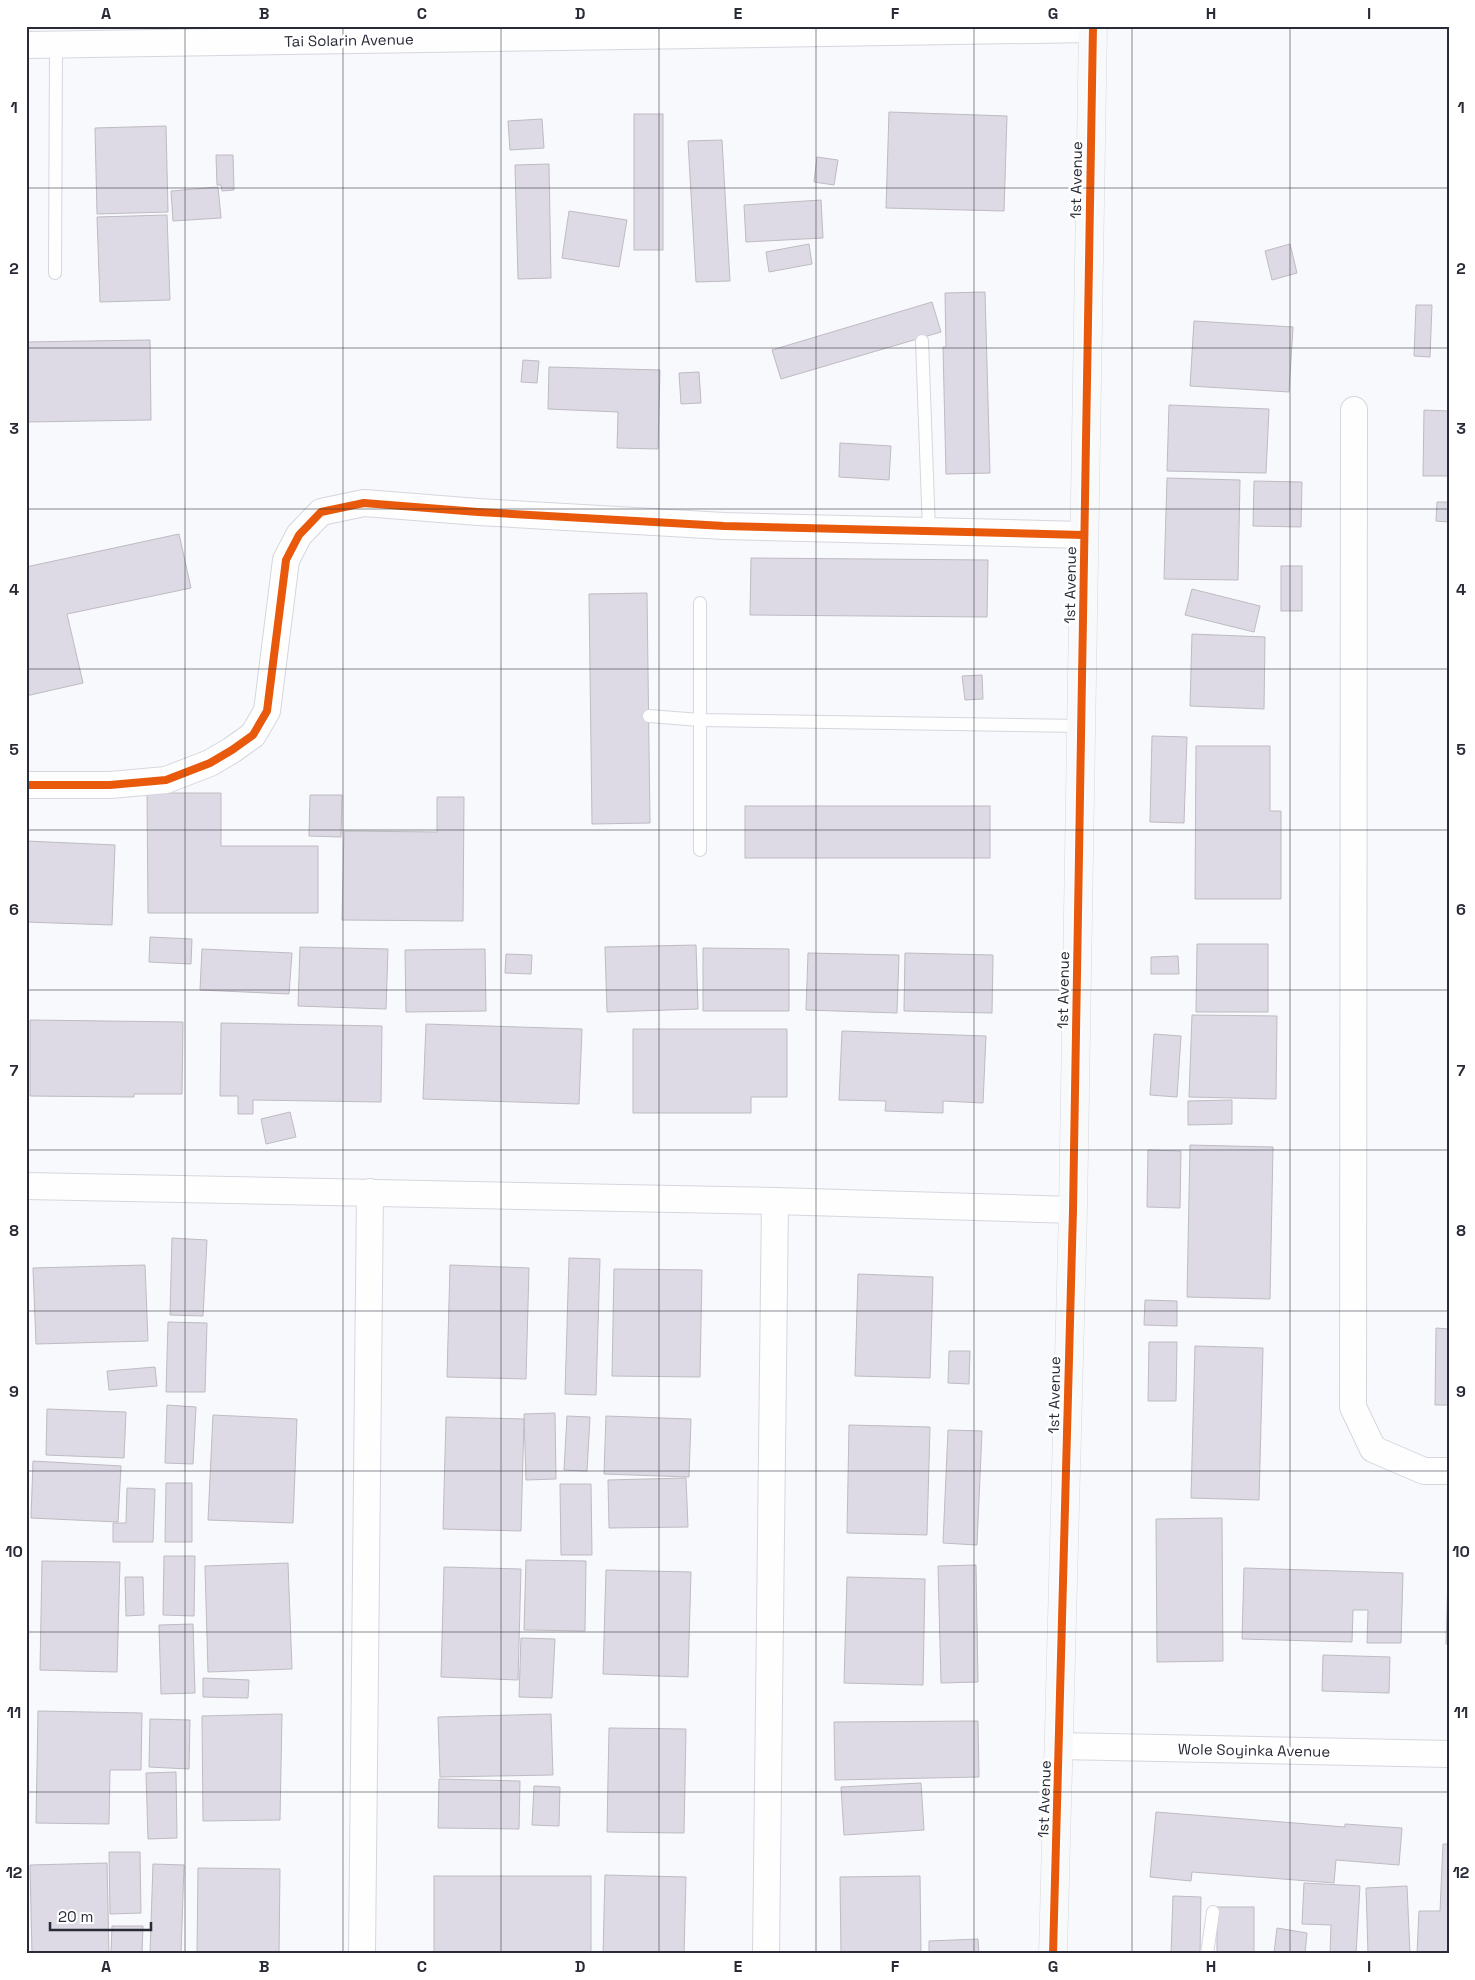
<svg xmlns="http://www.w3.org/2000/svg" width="1475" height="1980" font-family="'Space Grotesk',sans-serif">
<rect width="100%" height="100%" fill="#f8f9fc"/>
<g fill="#dedae5" stroke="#bebbc2">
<path d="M889 112 1007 116 1004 211 886 208Z"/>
<rect x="634" y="114" width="29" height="136"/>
<path d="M542 119 544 148 510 150 508 121Z"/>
<path d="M166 126 168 212 97 214 95 128Z"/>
<path d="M722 140 730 281 696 282 688 141Z"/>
<path d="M216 155H233L234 190 222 191 221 185H217Z"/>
<path d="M817 157 838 160 834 185 814 182Z"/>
<path d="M549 164 551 278 518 279 515 165Z"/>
<path d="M218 187 221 218 173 221 171 191Z"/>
<path d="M821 200 823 238 746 242 744 205Z"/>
<path d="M569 211 627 220 619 267 562 258Z"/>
<path d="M167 215 170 300 100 302 97 217Z"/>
<path d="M809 244 812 264 769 272 766 252Z"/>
<path d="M1290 244 1297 273 1272 280 1265 251Z"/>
<path d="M985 292 990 473 946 474 943 347H946L945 293Z"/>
<path d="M932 302 941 332 781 379 772 350Z"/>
<path d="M1416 305H1432L1430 357 1414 356Z"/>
<path d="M1194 321 1293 327 1289 392 1190 386Z"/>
<path d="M150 340 151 420 26 422V342Z"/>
<path d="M523 360 539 361 537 383 521 382Z"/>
<path d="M549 367 660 370 658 449 617 448 618 412 548 409Z"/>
<path d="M699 372 701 403 681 404 679 373Z"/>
<path d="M1169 405 1269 409 1266 473 1167 471Z"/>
<path d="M1424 410 1449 411V476H1423Z"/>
<path d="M840 443 891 446 889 480 839 477Z"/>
<path d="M1167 478 1240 480 1238 580 1164 579Z"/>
<path d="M1254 481 1302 482 1301 527 1253 526Z"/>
<path d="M1437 502H1449V522L1436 521Z"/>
<path d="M179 534 191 588 67 614 83 683 26 696V567Z"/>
<path d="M751 558 988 560 987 617 750 615Z"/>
<rect x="1281" y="566" width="21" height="45"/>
<path d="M1192 589 1260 606 1254 632 1185 615Z"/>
<path d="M647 593 650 823 592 824 589 594Z"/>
<path d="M1192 634 1265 637 1264 709 1190 706Z"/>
<path d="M982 675 983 699 965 700 962 676Z"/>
<path d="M1152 736 1187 737 1184 823 1150 822Z"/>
<path d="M1196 746H1270V811H1281V899H1195Z"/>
<path d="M147 793H221V846H318V913H148Z"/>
<path d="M310 795H342L341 837 309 836Z"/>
<path d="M437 797H464L463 921 342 920 344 831 437 832Z"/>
<rect x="745" y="806" width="245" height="52"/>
<path d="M26 841 115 845 112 925 26 922Z"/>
<path d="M150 937 192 939 191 964 149 962Z"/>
<path d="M1197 944H1268V1012H1196Z"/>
<path d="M696 945 698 1009 607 1012 605 947Z"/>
<path d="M300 947 388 949 386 1009 298 1006Z"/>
<path d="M703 948 789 949V1011H703Z"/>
<path d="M202 949 292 953 289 994 200 990Z"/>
<path d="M485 949 486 1011 406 1012 405 950Z"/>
<path d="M808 953 899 955 897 1013 806 1010Z"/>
<path d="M905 953 993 955 992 1013 904 1011Z"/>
<path d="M506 954 532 955 531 974 505 973Z"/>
<path d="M1178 956 1179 974H1151V957Z"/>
<path d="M1192 1015 1277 1016 1276 1099 1189 1097Z"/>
<path d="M30 1020 183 1022 182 1094H134V1097L30 1096Z"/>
<path d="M221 1023 382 1026 381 1102 253 1100V1114H238V1096H220Z"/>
<path d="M426 1024 582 1029 579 1104 423 1099Z"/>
<path d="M633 1029H787V1097H751V1113H633Z"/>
<path d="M842 1031 986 1036 983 1103 943 1101V1113L885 1111 886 1101 839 1100Z"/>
<path d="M1154 1034 1181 1036 1177 1097 1150 1095Z"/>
<path d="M1232 1100V1124L1188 1125V1101Z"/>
<path d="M290 1112 296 1137 266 1144 261 1119Z"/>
<path d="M1190 1145 1273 1147 1270 1299 1187 1297Z"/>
<path d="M1148 1150 1181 1151 1180 1208 1147 1207Z"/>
<path d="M172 1238 207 1240 203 1316 170 1315Z"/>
<path d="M569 1258 600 1259 596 1395 565 1394Z"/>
<path d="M145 1265 148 1341 36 1344 33 1268Z"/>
<path d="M450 1265 529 1268 526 1379 447 1377Z"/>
<path d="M614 1269 702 1270 700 1377 612 1376Z"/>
<path d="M858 1274 933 1277 930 1378 855 1376Z"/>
<path d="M1145 1300 1177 1301V1326L1144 1325Z"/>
<path d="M168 1322 207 1323 205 1392H166Z"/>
<path d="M1436 1328 1449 1329V1405H1435Z"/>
<path d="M1149 1342H1177L1176 1401H1148Z"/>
<path d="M1195 1346 1263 1348 1259 1500 1191 1498Z"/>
<path d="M949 1351H970L969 1384 948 1383Z"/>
<path d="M155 1367 157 1386 109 1390 107 1371Z"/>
<path d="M167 1405 196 1407 193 1464 165 1463Z"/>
<path d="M47 1409 126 1412 124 1458 46 1455Z"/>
<path d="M555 1413 556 1479 526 1480 524 1414Z"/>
<path d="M213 1415 297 1419 293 1523 208 1520Z"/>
<path d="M567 1416 590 1417 587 1471 564 1470Z"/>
<path d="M606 1416 691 1419 689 1477 604 1474Z"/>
<path d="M446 1417 524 1419 521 1531 443 1529Z"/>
<path d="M849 1425 930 1427 927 1535 847 1533Z"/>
<path d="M948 1430 982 1431 977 1545 943 1543Z"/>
<path d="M33 1461 121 1466 118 1522 31 1518Z"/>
<path d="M686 1478 688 1527 609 1528 608 1480Z"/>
<path d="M166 1483H192V1542H165Z"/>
<path d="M560 1484H591L592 1555H561Z"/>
<path d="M127 1488 155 1489 153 1542H113V1523H126Z"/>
<path d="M1222 1518 1223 1661 1157 1662 1156 1519Z"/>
<path d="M164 1556H195L194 1616 163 1615Z"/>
<path d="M526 1560 586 1561 585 1631 524 1630Z"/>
<path d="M42 1561 120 1562 117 1672 40 1670Z"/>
<path d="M288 1563 292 1669 208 1672 205 1566Z"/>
<path d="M976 1565 978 1682 941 1683 938 1566Z"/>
<path d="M444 1567 521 1569 518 1680 441 1677Z"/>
<path d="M1244 1568 1403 1573 1401 1643H1367L1368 1610H1353L1352 1642 1242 1639Z"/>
<path d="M606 1570 691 1572 688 1677 603 1674Z"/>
<path d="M1448 1575H1449V1644H1446Z"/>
<path d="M125 1577H143L144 1615 126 1616Z"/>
<path d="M847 1577 925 1579 923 1685 844 1683Z"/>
<path d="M193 1624 195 1693 161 1694 159 1625Z"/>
<path d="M521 1638 555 1639 552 1698 519 1697Z"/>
<path d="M1323 1655 1390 1657 1389 1693 1322 1691Z"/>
<path d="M203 1678 249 1680 248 1698 203 1697Z"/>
<path d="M38 1711 142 1713 141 1770H110L109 1824 36 1823Z"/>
<path d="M282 1714 280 1820 203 1821 202 1716Z"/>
<path d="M551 1714 553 1775 440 1777 438 1717Z"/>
<path d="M150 1719 190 1720 189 1769 149 1767Z"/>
<path d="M978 1721 979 1777 835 1780 834 1722Z"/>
<path d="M609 1728 686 1729 684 1833 607 1832Z"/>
<path d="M176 1772 177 1838 148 1839 146 1773Z"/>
<path d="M439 1779 520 1781 519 1829 438 1828Z"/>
<path d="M921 1783 924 1830 844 1835 841 1787Z"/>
<path d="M534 1786 560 1787 559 1826 532 1825Z"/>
<path d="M1156 1812 1345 1827V1824L1402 1828 1399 1865 1336 1860 1334 1883 1192 1872 1191 1881 1150 1877Z"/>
<path d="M1443 1844H1449V1954H1417L1419 1911H1440Z"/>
<path d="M109 1852H140L141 1913 110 1914Z"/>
<path d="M107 1863 109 1954H32L30 1865Z"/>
<path d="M153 1864 184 1865 181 1954H150Z"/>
<path d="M198 1868 280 1869 279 1954H197Z"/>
<path d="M605 1875 686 1877 684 1954H603Z"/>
<rect x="434" y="1876" width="157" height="78"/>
<path d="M920 1876 921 1954H841L840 1877Z"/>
<path d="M1304 1883 1360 1886 1356 1954H1330L1331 1925 1302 1924Z"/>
<path d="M1407 1886 1410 1954H1368L1366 1888Z"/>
<path d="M1173 1896 1201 1897 1200 1954H1171Z"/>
<rect x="1217" y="1907" width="37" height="47"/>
<path d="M112 1926H143L142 1954H111Z"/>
<path d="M1277 1928 1307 1933 1305 1954 1274 1953Z"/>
<path d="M978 1939 979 1954H929V1941Z"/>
</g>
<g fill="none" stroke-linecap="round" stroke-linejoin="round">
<defs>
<g id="lane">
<path d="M55 273 56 45"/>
<path d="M922 341 929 531"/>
<path d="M700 603V850"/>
<path d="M649 716 700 720 1081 726"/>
<path d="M1207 1954 1213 1912"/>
</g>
<g id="street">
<path d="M26 45 1092 29"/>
<path d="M1354 410 1353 1407 1373 1449 1424 1471H1449"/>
<path d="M26 785H110L166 780 210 763 232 750 253 735 267 711 286 560 299 535 321 512 364 503 478 512 724 526 1084 535"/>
<path d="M26 1186 775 1201 1073 1210"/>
<path d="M1059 1746 1449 1754"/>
<path d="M362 1954 370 1192"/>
<path d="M766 1954 775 1201"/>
</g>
<path id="secondary" d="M1053 1954 1073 1210 1093 26"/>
</defs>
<use href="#lane" stroke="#d5d7de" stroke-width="14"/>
<use href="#street" stroke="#d5d7de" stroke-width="28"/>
<use href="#secondary" stroke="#d5d7de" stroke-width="29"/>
<use href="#lane" stroke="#fefeff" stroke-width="12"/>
<use href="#street" stroke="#fefeff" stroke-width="26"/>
<use href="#secondary" stroke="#f8f9fa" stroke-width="28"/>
<defs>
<g id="cycleway">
<path d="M26 785H110L166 780 210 763 232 750 253 735 267 711 286 560 299 535 321 512 364 503 478 512 724 526 1084 535"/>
<path d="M1053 1954 1073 1210 1093 26"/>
</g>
</defs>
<use href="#cycleway" stroke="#fff" stroke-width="11"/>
<use href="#cycleway" stroke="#e8590c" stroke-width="8"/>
</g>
<path fill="none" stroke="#292b37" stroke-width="1" stroke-opacity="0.55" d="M185 26V1954M343 26V1954M501 26V1954M659 26V1954M816 26V1954M974 26V1954M1132 26V1954M1290 26V1954M26 188H1449M26 348H1449M26 509H1449M26 669H1449M26 830H1449M26 990H1449M26 1150H1449M26 1311H1449M26 1471H1449M26 1632H1449M26 1792H1449"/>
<g text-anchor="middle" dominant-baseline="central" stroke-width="5" stroke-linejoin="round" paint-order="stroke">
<g font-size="15" fill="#292b37" stroke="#fff">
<text transform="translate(349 40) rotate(-1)">Tai Solarin Avenue</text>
<text transform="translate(1076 180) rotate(-89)">1st Avenue</text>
<text transform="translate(1070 585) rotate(-89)">1st Avenue</text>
<text transform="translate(1063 990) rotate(-89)">1st Avenue</text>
<text transform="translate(1054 1395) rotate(-89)">1st Avenue</text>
<text transform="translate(1254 1750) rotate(1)">Wole Soyinka Avenue</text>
<text transform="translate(1044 1799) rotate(-88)">1st Avenue</text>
</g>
</g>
<rect width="1475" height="1980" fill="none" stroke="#ffffff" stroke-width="55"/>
<path d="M50 1922v8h101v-8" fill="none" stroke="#292b37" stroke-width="2.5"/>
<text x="58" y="1922" font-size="15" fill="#292b37" stroke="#ffffff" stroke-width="4" paint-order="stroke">20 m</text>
<rect x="28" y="28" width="1420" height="1924" fill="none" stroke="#292b37" stroke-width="2"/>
<g font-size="16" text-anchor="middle" font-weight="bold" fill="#292b37">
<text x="106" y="19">A</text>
<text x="264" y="19">B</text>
<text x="422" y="19">C</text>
<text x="580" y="19">D</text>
<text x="738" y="19">E</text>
<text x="895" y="19">F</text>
<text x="1053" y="19">G</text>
<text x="1211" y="19">H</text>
<text x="1369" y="19">I</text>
<text x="14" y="113">1</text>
<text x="1461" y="113">1</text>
<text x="14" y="274">2</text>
<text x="1461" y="274">2</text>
<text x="14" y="434">3</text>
<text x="1461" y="434">3</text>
<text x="14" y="595">4</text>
<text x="1461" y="595">4</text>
<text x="14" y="755">5</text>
<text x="1461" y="755">5</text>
<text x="14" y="915">6</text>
<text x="1461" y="915">6</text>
<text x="14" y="1076">7</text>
<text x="1461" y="1076">7</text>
<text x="14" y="1236">8</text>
<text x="1461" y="1236">8</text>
<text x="14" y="1397">9</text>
<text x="1461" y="1397">9</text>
<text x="14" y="1557">10</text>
<text x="1461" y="1557">10</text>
<text x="14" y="1718">11</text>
<text x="1461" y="1718">11</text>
<text x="14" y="1878">12</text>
<text x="1461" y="1878">12</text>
<text x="106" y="1972">A</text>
<text x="264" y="1972">B</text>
<text x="422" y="1972">C</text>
<text x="580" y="1972">D</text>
<text x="738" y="1972">E</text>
<text x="895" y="1972">F</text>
<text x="1053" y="1972">G</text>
<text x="1211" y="1972">H</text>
<text x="1369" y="1972">I</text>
</g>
</svg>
